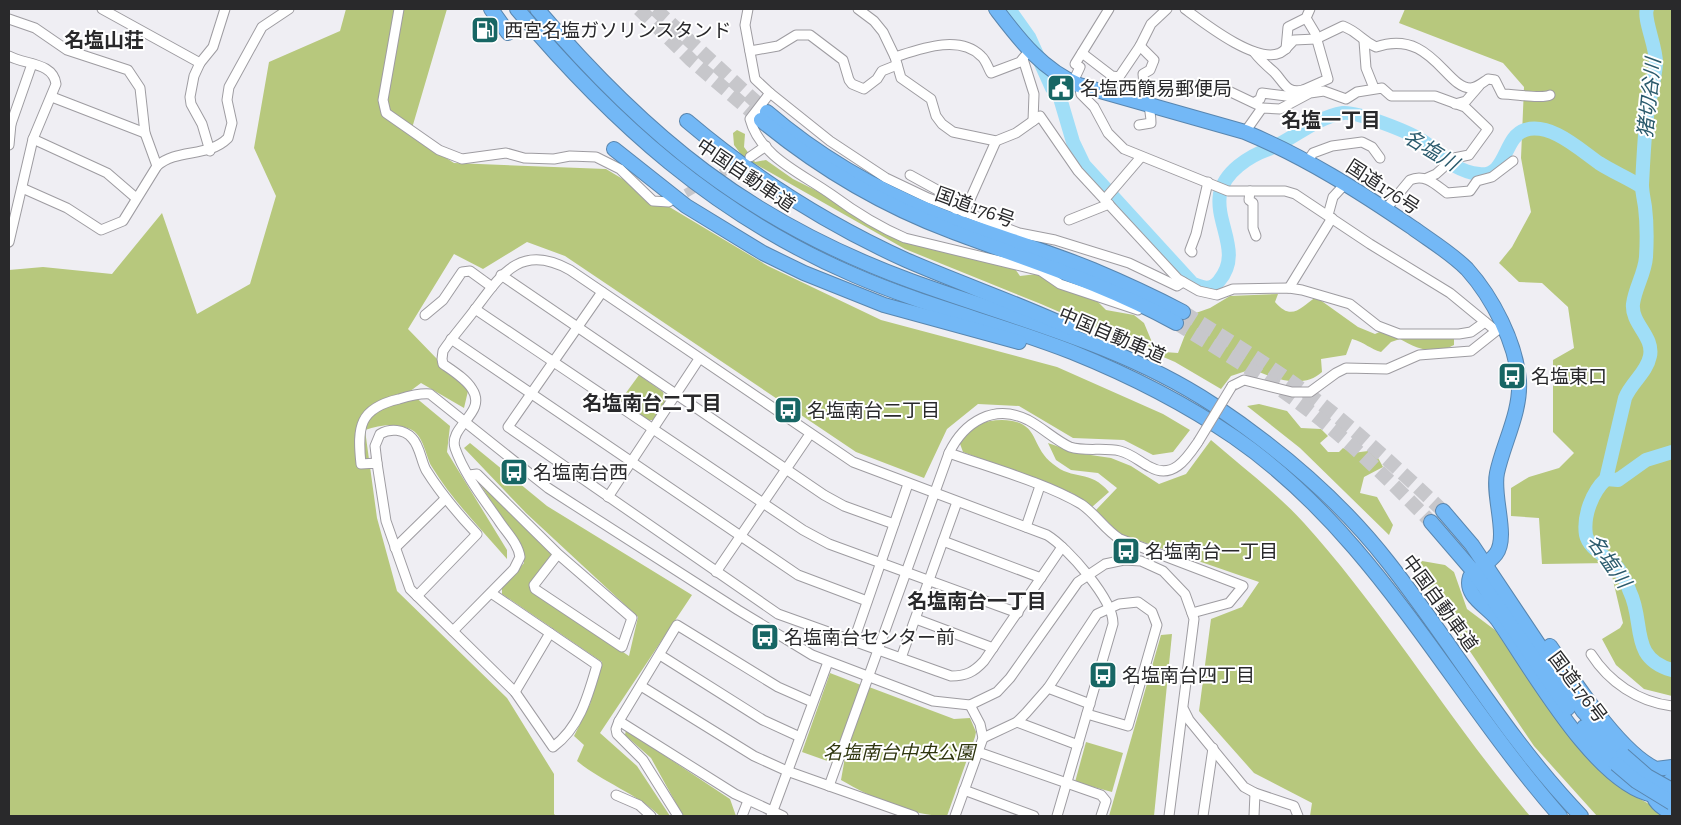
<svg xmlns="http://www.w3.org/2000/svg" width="1681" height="825" font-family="'Zilla Slab','Noto Sans JP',serif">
<rect width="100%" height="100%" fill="#efeef3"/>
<g fill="#b7c87d">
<path d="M346 9H447L410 135 454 163 606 169 768 266 881 320 1057 367 1163 414 1190 430 1173 452 1153 455 1124 440 1073 438 1019 406 978 404 947 429 924 478 856 452 565 256 527 242 483 269 454 254 408 329 468 391 464 408 421 383 409 392 450 426 447 452 507 550V559C481 529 453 501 432 467 425 455 424 435 410 429 394 422 380 425 365 430L377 518 397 591 507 698 554 774V814L556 816H9V270L43 267 112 274 162 213 197 314 250 284 276 196 254 148 269 62 340 31Z"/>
<path d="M1405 9H1672V696L1644 689 1616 665 1602 639 1620 628 1623 623 1609 563 1542 564 1539 518 1511 516V488L1529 477 1559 468 1574 453 1553 432V360L1574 348 1568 307 1542 283 1519 282 1499 263 1512 247 1531 212 1521 158 1524 87 1503 63 1399 23Z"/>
<path d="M737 130 745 134 744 147 755 162 766 160 793 179 825 195 894 238 1013 266 1020 276 1037 274 1074 293 1098 302 1106 310 1134 315 1144 323 1154 347 1164 352 1178 353 1193 314 1210 308 1230 296 1278 294 1275 302C1292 322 1301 307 1316 297L1358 327 1375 334 1388 328 1404 336H1454V345C1435 356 1417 349 1400 339L1391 342 1381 352C1370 349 1366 343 1352 339L1346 355 1321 359 1322 372C1303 390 1272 378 1252 369L1231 376 1221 389 1175 362 1041 304 905 249 743 157 734 145 733 133Z"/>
<path d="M639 375 663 392 666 403 653 420H648L620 401Z"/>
<path d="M1259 404 1287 411 1301 428 1321 429 1328 436 1320 443 1328 452H1339L1343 448 1353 453 1368 451 1377 456 1383 467 1364 477 1360 493 1377 497 1393 525 1389 535 1300 448 1247 406Z"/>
<path d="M1002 420C1041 421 1029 446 1053 464 1073 481 1090 469 1109 492L1092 507 1072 493 963 452 959 441C969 426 984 420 1002 420Z"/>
<path d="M1211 440C1242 467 1277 493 1304 523 1387 615 1450 722 1530 816H1310L1312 803 1254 773 1199 711 1211 619 1242 607 1259 582 1120 534 1096 510 1117 488 1098 473 1071 470 1056 460 1048 443 1077 453 1111 458 1131 466 1159 484 1186 474Z"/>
<path d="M470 443 547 506 692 595 600 733 637 766 670 816H660C636 793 602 782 577 761L584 745 574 736 590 704 602 662 502 594V588L524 563V552L480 484 552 554 529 584 534 593 629 656 638 617 526 513 464 448Z"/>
<path d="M1422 561 1445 565 1454 572 1467 609 1495 630 1563 727 1620 788 1671 816H1597L1534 746 1415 570Z"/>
<path d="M1172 634 1154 816H1109L1161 635Z"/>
<path d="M830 673 861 685 833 763 802 752Z"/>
<path d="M869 687 954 719 970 718 976 732 975 737 947 816C911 816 872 798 841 780L847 746Z"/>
<path d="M626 730 730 799 736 816H683L651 758 625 735Z"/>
<path d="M1086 742 1123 753 1112 792 1075 782Z"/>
</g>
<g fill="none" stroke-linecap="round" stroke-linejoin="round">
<g stroke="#a0def7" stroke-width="14">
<path d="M1009 9 1029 37 1052 88 1060 98 1073 142 1084 165 1192 283C1202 288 1211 291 1219 281 1243 253 1215 224 1220 194 1224 172 1249 156 1269 149 1294 139 1314 118 1343 113 1356 111 1409 132 1421 140 1442 153 1450 170 1479 174 1507 178 1503 137 1525 130 1551 122 1580 150 1599 163 1613 172 1628 178 1642 187"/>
<path d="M1647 9C1643 19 1657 48 1656 64 1654 85 1648 104 1646 124 1644 144 1643 165 1642 185 1642 192 1644 200 1645 207 1647 223 1647 240 1646 257 1645 273 1635 288 1633 304 1631 324 1654 336 1650 356 1647 372 1631 383 1625 398L1606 479C1592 492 1583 516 1586 535 1589 550 1609 557 1618 568 1623 575 1627 584 1630 592 1645 623 1629 658 1672 670"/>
<path d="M1606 479 1618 480 1646 460 1672 452"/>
</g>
<path stroke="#c7c7cb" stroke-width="9" stroke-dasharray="9 4.5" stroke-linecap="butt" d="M674 200 743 161"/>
<g stroke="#c7c7cb" stroke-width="14" stroke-dasharray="14 7" stroke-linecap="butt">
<path d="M639 9 691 60 761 120"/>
<path d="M655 9 767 112"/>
<path d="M1183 312C1233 343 1283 373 1329 410 1369 442 1406 476 1443 511"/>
<path d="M1176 323C1223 352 1272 381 1316 416 1357 448 1394 485 1431 522"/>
</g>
<defs>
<g id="minor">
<path d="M102 9 200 63"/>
<path d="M399 9 383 100 386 113 439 150 462 159 506 153 524 158 554 159 570 156 596 157 620 169 653 201 669 202"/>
<path d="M748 9 745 25 755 79 770 93 750 119C760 157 803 174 832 195 855 212 879 227 905 238L1041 271 1060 284 1138 310"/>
<path d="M858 9 874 21 883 32 895 57 901 78 931 99 936 116 942 124 953 132 996 141 1016 133 1040 116 1078 171 1178 279 1199 291 1217 295 1233 289 1289 288 1302 290 1350 304 1378 326 1399 334H1459L1471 332 1485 322"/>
<path d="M1185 9C1204 23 1256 64 1280 53 1286 50 1289 45 1294 40L1316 39 1343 26C1360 33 1361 40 1376 47 1431 28 1446 89 1471 88 1478 87 1482 83 1488 79L1495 80 1502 94C1515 94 1542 99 1550 95"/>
<path d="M9 19 35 28 67 50 128 70 140 88 145 133 157 166"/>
<path d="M1364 41 1366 68 1374 88"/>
<path d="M1286 49 1288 27 1306 18 1310 9"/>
<path d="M750 51 778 46 796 35H810L843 60 849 80 852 84 864 89 877 79 882 71 897 65"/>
<path d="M1254 52C1260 60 1267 66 1274 72 1284 82 1286 94 1303 90"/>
<path d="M1082 53 1112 76 1119 77 1140 46 1151 24 1167 9"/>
<path d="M9 56C25 65 53 62 56 84L33 139 9 242"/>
<path d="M895 57C920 49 959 34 981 56 986 60 988 68 991 73L1020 62 1029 51"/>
<path d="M1023 59 1034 94 1033 121"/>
<path d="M1073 82 1080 67 1075 64 1109 9"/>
<path d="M1079 85 1081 94 1094 107 1108 133 1124 149 1228 191H1285L1295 194 1370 244 1450 293 1495 330"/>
<path d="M1186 86 1216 85 1258 105"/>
<path d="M770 93 830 141 886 178 928 198 1019 233 1055 240 1129 263 1177 286 1183 282"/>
<path d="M52 97 145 133"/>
<path d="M1255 102 1260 99 1262 93 1294 97 1303 90 1328 79 1315 33 1306 18"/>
<path d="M1455 104 1466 101 1479 86"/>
<path d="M1139 125 1151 123C1151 106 1144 91 1143 74L1150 70 1154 60 1140 46"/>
<path d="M9 126 11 124 32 64"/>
<path d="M1245 132 1262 108 1280 109 1310 93 1324 91 1346 99 1357 92 1382 88 1391 96H1435L1465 107 1488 129 1469 155 1454 158 1436 174 1427 178"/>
<path d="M33 139 107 173 136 198"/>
<path d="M9 145 11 124"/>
<path d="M210 151 202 124 191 104 190 97 194 76 200 63 213 47 225 9"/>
<path d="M750 157 766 146"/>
<path d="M1307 162 1313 153 1332 146 1362 142 1372 147 1380 158"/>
<path d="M910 175 950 197 954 202 956 210"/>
<path d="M22 188 67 208 101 230 123 221 157 166C177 148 208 158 228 138L232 123 227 100 229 87 262 27 289 9"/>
<path d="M1250 191 1249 200 1253 203V228L1256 236"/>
<path d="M1105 199 1141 157"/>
<path d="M1385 210 1410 180C1425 173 1436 185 1447 193L1470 191 1477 181 1492 177 1513 161"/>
<path d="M964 213 996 141"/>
<path d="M1328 215 1333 197 1345 184"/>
<path d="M1069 220 1109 204"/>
<path d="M1192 252 1190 250 1196 234 1208 182"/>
<path d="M501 275 824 495 844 506 894 524"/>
<path d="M1289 288 1332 218"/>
<path d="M602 292 508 427 778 614 951 676C966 676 974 672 984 661L1062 547"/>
<path d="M475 309 803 530 829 544 1018 613"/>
<path d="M425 315 443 300 462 272 470 271 492 287"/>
<path d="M451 339 798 575 867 601"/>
<path d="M1232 386 1244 380 1292 392H1310L1336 373 1346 368 1387 369 1419 355 1471 351 1500 328"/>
<path d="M949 453C988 467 1046 483 1081 504 1096 514 1105 530 1120 539L1243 586 1229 603 1192 613"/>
<path d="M377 463 375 446 380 434C390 428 404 429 412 438 420 446 421 461 426 470 441 494 458 514 477 534L417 596"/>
<path d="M469 475 477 474 558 554 632 618 622 647 535 589 534 585 558 554"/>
<path d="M608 497 699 359"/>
<path d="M1026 527 1040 486"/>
<path d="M943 541 1041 578"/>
<path d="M395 548 445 499"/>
<path d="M716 572 810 434"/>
<path d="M491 593 597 665C588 696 580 727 553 747L515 692 410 589 386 521 377 463 361 464C357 427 359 408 399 399 409 396 420 393 430 394L548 488 738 610 812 655 933 701 970 705 997 692 1010 678 1078 582 1105 564 1124 560 1141 561 1163 571 1185 594 1194 619 1169 816"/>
<path d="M916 619 993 648"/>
<path d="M453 631 514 569 520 557C518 543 506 532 499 521 483 498 464 474 455 448 448 426 488 413 472 389 466 379 453 371 443 364L442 359 443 351C453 336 465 323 476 308 502 273 522 243 570 270L853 462 1047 535C1067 547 1114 600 1113 624L1057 816"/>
<path d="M854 640 908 484"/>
<path d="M1591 654C1609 682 1638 702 1672 706"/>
<path d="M660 655 763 720 800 737"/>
<path d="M901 658 957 502"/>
<path d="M641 686 754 756 787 771 914 816"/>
<path d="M1048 688 1090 704"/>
<path d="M515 692 550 633"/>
<path d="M1184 710 1189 720 1244 787 1255 793 1294 806 1298 816"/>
<path d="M619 721 616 729 617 734 643 760 678 816"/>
<path d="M1017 722 1078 745"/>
<path d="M983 738 1017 722 1026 713 1048 688 1097 614 1119 604 1138 602 1152 612 1157 625 1128 726 1087 714"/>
<path d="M978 752 1101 795 1106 801 1101 816"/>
<path d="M829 786 949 453C964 422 994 403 1028 420 1043 428 1055 440 1070 447 1086 452 1103 447 1120 451 1132 454 1140 462 1150 467 1173 480 1187 458 1198 442"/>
<path d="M964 790 1034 816"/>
<path d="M616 795 639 805 651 816"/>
<path d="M742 816 748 801"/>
<path d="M771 816 828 662"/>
<path d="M783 816 735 794 619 721 677 625 778 687 812 702"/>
<path d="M955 816 983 738 980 724 970 705"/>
<path d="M1203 816 1213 748"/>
<path d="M1254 816 1255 793"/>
</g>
<g id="highway">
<path d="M491 9 508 33"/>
<path d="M517 9C613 123 715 215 854 275 925 306 1000 324 1072 352 1129 375 1183 402 1234 437 1375 534 1450 691 1560 816"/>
<path d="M537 9C647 138 750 222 911 281 1012 318 1121 344 1212 404 1278 448 1339 499 1388 562 1454 646 1507 739 1581 816"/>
<path d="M996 9C1019 39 1042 70 1079 85L1245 132C1305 157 1359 191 1413 228 1431 241 1451 253 1467 269 1493 298 1516 343 1519 381 1521 412 1503 444 1497 473 1492 496 1509 537 1496 554 1489 563 1478 569 1470 577 1464 596 1487 606 1497 619 1530 666 1595 784 1653 795L1672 779"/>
<path d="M767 112C818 156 877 190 939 215 990 235 1043 249 1093 270 1124 283 1154 297 1183 312"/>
<path d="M761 120C818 167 882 205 951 231 1027 260 1104 283 1176 323"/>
<path d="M687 121C753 177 827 224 906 260 961 284 1017 303 1071 328"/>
<path d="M614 149 686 206 763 253 804 273 884 305 1019 342"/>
<path d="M1443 511 1472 545 1583 711 1623 755"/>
<path d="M1431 522 1474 572 1568 708"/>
<path d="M1550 646C1574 681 1619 752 1656 769L1672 767"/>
<path d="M1584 727 1614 762"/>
<path d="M1653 788C1651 801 1662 808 1672 813"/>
</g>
</defs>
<use href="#minor" stroke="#9e9ca1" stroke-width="11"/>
<use href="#highway" stroke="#5986af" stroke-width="16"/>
<use href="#minor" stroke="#fff" stroke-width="9"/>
<use href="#highway" stroke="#73b8f6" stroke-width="14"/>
<defs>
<path id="minor-bridge" d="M1198 442 1232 386"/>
<g id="highway-bridge">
<path d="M1623 755 1647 776 1672 790"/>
<path d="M1616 764 1636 781 1672 803"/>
</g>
</defs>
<use href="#minor-bridge" stroke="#9e9ca1" stroke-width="11" stroke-linecap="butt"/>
<use href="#highway-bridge" stroke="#5986af" stroke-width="16" stroke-linecap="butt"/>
<use href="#minor-bridge" stroke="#fff" stroke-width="9"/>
<use href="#highway-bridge" stroke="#73b8f6" stroke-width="14"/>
</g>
<defs>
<symbol id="fuel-square" viewBox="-11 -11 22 22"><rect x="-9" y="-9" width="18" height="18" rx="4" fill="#176664" stroke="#fff"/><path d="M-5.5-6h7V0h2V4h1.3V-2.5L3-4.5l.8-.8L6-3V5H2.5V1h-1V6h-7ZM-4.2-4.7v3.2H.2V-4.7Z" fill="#fff"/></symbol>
<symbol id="civic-square" viewBox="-11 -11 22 22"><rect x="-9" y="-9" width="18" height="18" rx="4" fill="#176664" stroke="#fff"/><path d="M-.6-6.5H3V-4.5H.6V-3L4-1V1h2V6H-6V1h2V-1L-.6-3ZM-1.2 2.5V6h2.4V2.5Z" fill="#fff"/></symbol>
<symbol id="bus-square" viewBox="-11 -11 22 22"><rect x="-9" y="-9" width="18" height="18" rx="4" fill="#176664" stroke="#fff"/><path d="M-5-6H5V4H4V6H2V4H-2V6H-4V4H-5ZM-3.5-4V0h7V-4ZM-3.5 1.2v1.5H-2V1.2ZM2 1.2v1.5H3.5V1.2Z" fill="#fff"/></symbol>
</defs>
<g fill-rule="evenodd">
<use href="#fuel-square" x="469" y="14" width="32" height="32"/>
<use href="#civic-square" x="1045" y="72" width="32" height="32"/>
<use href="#bus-square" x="1496" y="360" width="32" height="32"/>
<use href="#bus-square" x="772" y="394" width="32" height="32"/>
<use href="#bus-square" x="498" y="456" width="32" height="32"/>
<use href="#bus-square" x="1110" y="535" width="32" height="32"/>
<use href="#bus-square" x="749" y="621" width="32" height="32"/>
<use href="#bus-square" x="1087" y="659" width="32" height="32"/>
</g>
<g text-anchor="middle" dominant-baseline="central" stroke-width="4" stroke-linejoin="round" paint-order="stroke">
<g font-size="19" fill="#29292b" stroke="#fff" text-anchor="start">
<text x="504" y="30">西宮名塩ガソリンスタンド</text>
<text x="1080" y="88">名塩西簡易郵便局</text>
<text x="1531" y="376">名塩東口</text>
<text x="807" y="410">名塩南台二丁目</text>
<text x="533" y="472">名塩南台西</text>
<text x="1145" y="551">名塩南台一丁目</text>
<text x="784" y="637">名塩南台センター前</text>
<text x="1122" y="675">名塩南台四丁目</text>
</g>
<g font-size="19" fill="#29292b" stroke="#fff">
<text transform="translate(746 175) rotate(34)">中国自動車道</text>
<text transform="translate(1383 187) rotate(33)">国道176号</text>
<text transform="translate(975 207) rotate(20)">国道176号</text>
<text transform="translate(1112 335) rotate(23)">中国自動車道</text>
<text transform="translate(1440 603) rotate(54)">中国自動車道</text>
<text transform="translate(1578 687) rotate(53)">国道176号</text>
</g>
<g font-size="19" font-style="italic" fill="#2e350e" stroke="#fff">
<text x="899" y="752">名塩南台中央公園</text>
</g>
<g font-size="20" font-weight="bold" fill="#29292b" stroke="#fff">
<text x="104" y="40">名塩山荘</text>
<text x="1331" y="120">名塩一丁目</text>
<text x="652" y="403">名塩南台二丁目</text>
<text x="977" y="601">名塩南台一丁目</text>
</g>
<g font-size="20" font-style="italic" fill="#2b5b6d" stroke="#fff">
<text transform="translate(1649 98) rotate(-84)">猪切谷川</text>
<text transform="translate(1431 150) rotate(31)">名塩川</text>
<text transform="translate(1609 561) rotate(55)">名塩川</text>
</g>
</g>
<rect width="1681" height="825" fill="none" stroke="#29292b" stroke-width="20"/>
</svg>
